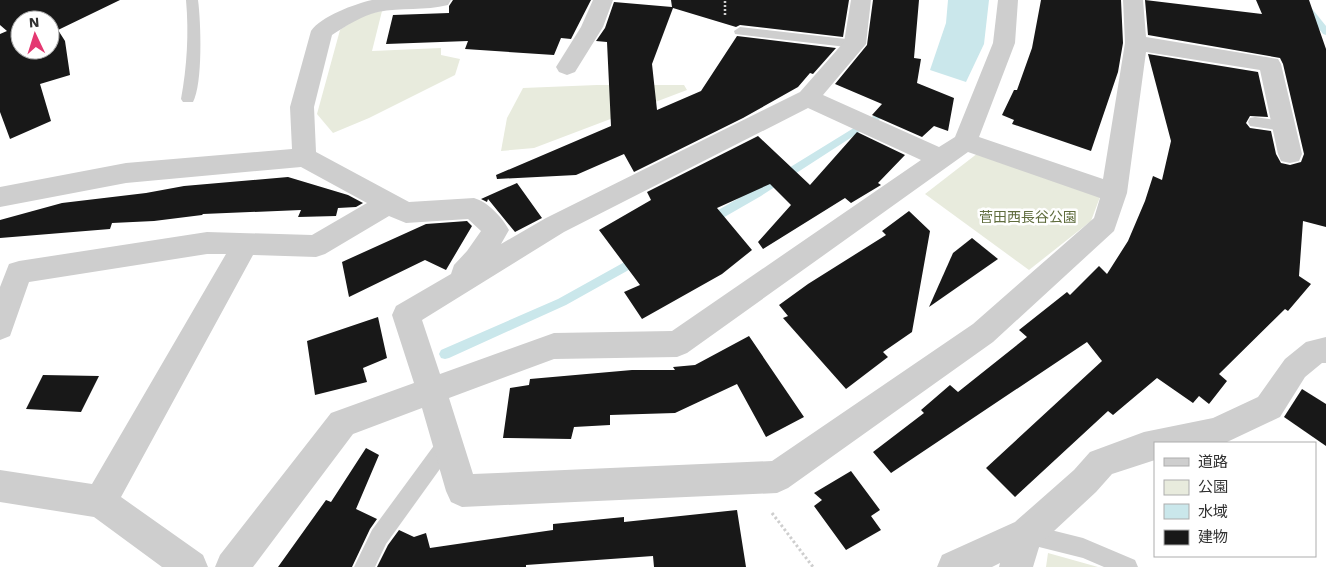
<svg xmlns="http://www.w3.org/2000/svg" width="1326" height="567" font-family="'Work Sans','Noto Sans JP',sans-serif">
<rect width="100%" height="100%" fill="#fff"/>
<g fill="#e8ebdd">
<path d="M382 11 372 51 441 48V55L460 59 455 75 369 118 333 133 317 114 340 30 362 15Z"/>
<path d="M597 85H684L687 90 534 148 501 151 507 118 523 88Z"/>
<path d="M978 153 1100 197 1091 221 1029 270 925 194Z"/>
<path d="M1048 553 1098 567H1046Z"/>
</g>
<path fill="#cae7eb" d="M948 0H989L984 44 966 82 930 70 946 23Z"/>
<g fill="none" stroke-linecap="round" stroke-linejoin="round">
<g fill="#cae7eb" fill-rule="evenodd">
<path d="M1296 0H1305L1326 26V35L1323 34Z"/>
<path d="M883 110 888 113 886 115 761 196 714 223H706L705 220 706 217 753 190Z"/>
<path d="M639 254 643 256 645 259 643 262 566 305 449 358 445 359 441 358 439 354 441 350 558 299Z"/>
</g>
</g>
<g fill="#181818" fill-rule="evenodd">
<path d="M0 0H120L58 30 65 41 70 75 40 84 51 121 10 139 0 112V34L7 31 0 25ZM20 20H50V50H20Z"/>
<path d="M453 0H591L571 39 561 38 554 55 465 49 468 41 386 44 393 15 449 13V6Z"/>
<path d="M671 0H849L843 37 740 25 736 27 673 8 652 64 657 110 701 91 737 36 836 48 813 74 810 73 798 87 743 118 634 172 624 154 576 175 497 179 496 175 611 126 607 42 596 41 605 28 614 2 672 7Z"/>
<path d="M873 0H919L914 58 921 59 917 83 954 98 948 131 934 126 922 137 872 115 882 104 835 84 867 45Z"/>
<path d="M1041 0H1121L1123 43 1118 72 1091 151 1012 124 1014 120 1002 115 1014 90H1017L1032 48Z"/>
<path d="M1145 0 1262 14 1256 0H1309L1326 49V227L1303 221 1299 276 1311 284 1288 311 1285 309 1219 374 1227 381 1209 404 1199 396 1193 403 1157 378 1113 415 1108 411 1015 497 986 468 1102 361 1087 342 891 473 873 452 924 413 921 410 950 385 958 392 1027 337 1019 330 1067 292 1070 295 1099 266 1107 274 1128 241 1145 201 1153 176 1162 180 1171 141 1148 54 1258 72 1268 117 1250 116 1246 123 1250 128 1271 131 1276 154 1281 163 1290 165 1301 162 1304 154 1283 64 1280 58 1148 35Z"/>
<path d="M857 132 905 155 878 183 881 185 851 203 845 198 763 249 758 242 791 205 770 184 717 208 752 250 722 274 642 319 624 292 640 285 599 230 651 200 647 192 758 136 810 185Z"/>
<path d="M288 177 348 195 363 203 356 207 338 208 336 216 298 217 301 210 203 214 202 215 154 221 112 223 110 229 0 238V220L62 203 146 193 184 186Z"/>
<path d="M517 183 542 218 515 232 488 199 487 202 481 199Z"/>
<path d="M909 211 930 231 912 332 883 352 888 357 846 389 783 318 788 316 779 305 808 284 886 235 882 231Z"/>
<path d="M467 221 472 226 446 270 425 260 349 297 342 262 426 224Z"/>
<path d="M972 238 998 259 929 307 953 253Z"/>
<path d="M378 317 387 358 363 368 367 382 315 395 307 341Z"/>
<path d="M749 336 804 417 766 437 737 384 675 413 610 415V425L574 427 571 439 503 438 510 388 529 385 530 379 632 370H675L673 367 695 365Z"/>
<path d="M43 375 99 376 81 412 26 409Z"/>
<path d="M1302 389 1326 404V446L1284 417Z"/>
<path d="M366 448 379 455 356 509 377 519 370 529 352 567H278L326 500 331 502Z"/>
<path d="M851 471 880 510 871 516 881 530 846 550 814 506 822 500 814 493Z"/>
<path d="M737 510 746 567H654L653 556 526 565V567H377L388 545 399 530 414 537 426 533 430 548 553 530V524L624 517V522Z"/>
</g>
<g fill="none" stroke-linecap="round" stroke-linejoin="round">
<path stroke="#cecece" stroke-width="2.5" stroke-dasharray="2 2" stroke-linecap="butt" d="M725 1V15"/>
<path stroke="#cecece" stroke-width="3" stroke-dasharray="2.5 2.5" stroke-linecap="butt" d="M772 513 813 567"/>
<g fill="#cecece" fill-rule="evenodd">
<path d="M186 0H198C201 22 203 84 193 102H183L181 99C187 67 189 33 186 0Z"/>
<path d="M740 27 855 40 861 44 855 48 735 34 734 31Z"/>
<path d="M1255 117 1289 122 1291 126 1289 130 1284 131 1250 126 1248 122 1250 118Z"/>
<path d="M448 433 455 436 457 442 455 448 386 544 375 567H354L372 530 441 436Z"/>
<path d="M1027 524 1083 538 1135 560 1138 567H1104L1083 558 1027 544 1020 541 1017 534 1020 527Z"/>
</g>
<g fill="#cecece" fill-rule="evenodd">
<path d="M372 0H451L448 5C425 11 401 7 378 12 361 16 346 26 332 35L314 107 316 152 409 202 474 198C488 202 502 217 509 230L501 244 546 218 800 92 844 42 851 0H871L866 44 823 95 939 147 955 137 993 43 998 0H1018L1015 43 979 137 1103 179 1125 43 1123 0H1143L1146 37 1278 59 1281 64 1302 154 1299 161 1290 163 1281 161 1278 154 1260 70 1146 52 1127 193 1114 231 993 342 788 488 777 493 462 507 451 502 446 491 422 408 353 434 253 567H215L220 555 331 413 414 383 392 315 396 306 451 274 454 265 467 251 481 231 468 219 406 223 389 216 325 254 316 257 253 255 121 497 203 555 208 567H162L94 517 0 502V470L92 484 226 254H207L29 282 10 336 0 340V287L9 264 19 261 207 232 312 235 367 203 301 167 126 183 0 207V187L126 163 292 149 290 107 311 31C321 16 355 4 372 0ZM808 108 921 160 672 331 554 333 440 374 422 320 564 232ZM968 152 1100 198 1094 218 973 324 772 461 473 474 449 398 554 359 677 357 687 353Z"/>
<path d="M593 0H613L603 27 575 72 567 75 559 72 556 67 581 27Z"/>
<path d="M1326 337V363H1322L1305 377 1280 417 1227 442 1155 443V460L1112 474 1096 492 1040 544 1033 567H999L1000 563 992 567H937L942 555 1015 522 1074 470 1090 452 1144 432 1213 418 1258 397 1285 359 1306 342Z"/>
</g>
</g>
<g text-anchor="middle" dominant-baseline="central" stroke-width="5" stroke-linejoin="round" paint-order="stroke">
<g font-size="14" fill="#606d3e" stroke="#fff">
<text x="1028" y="217">菅田西長谷公園</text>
</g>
</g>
<rect x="1154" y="442" width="162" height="115" fill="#ffffff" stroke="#adadad"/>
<rect x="1164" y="458" width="25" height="8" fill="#cecece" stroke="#adadad"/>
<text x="1198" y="467" font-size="15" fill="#313131">道路</text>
<rect x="1164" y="480" width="25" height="15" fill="#e8ebdd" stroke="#adadad"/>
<text x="1198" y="492" font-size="15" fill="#313131">公園</text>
<rect x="1164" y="504" width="25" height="15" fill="#cae7eb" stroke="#adadad"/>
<text x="1198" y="517" font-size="15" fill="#313131">水域</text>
<rect x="1164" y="530" width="25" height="15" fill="#181818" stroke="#adadad"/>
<text x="1198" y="542" font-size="15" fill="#313131">建物</text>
<g transform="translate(35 35) rotate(356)"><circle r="24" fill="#ffffff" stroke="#adadad"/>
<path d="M0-4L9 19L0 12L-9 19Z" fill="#e43871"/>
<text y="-8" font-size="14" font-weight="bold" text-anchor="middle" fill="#313131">N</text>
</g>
</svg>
